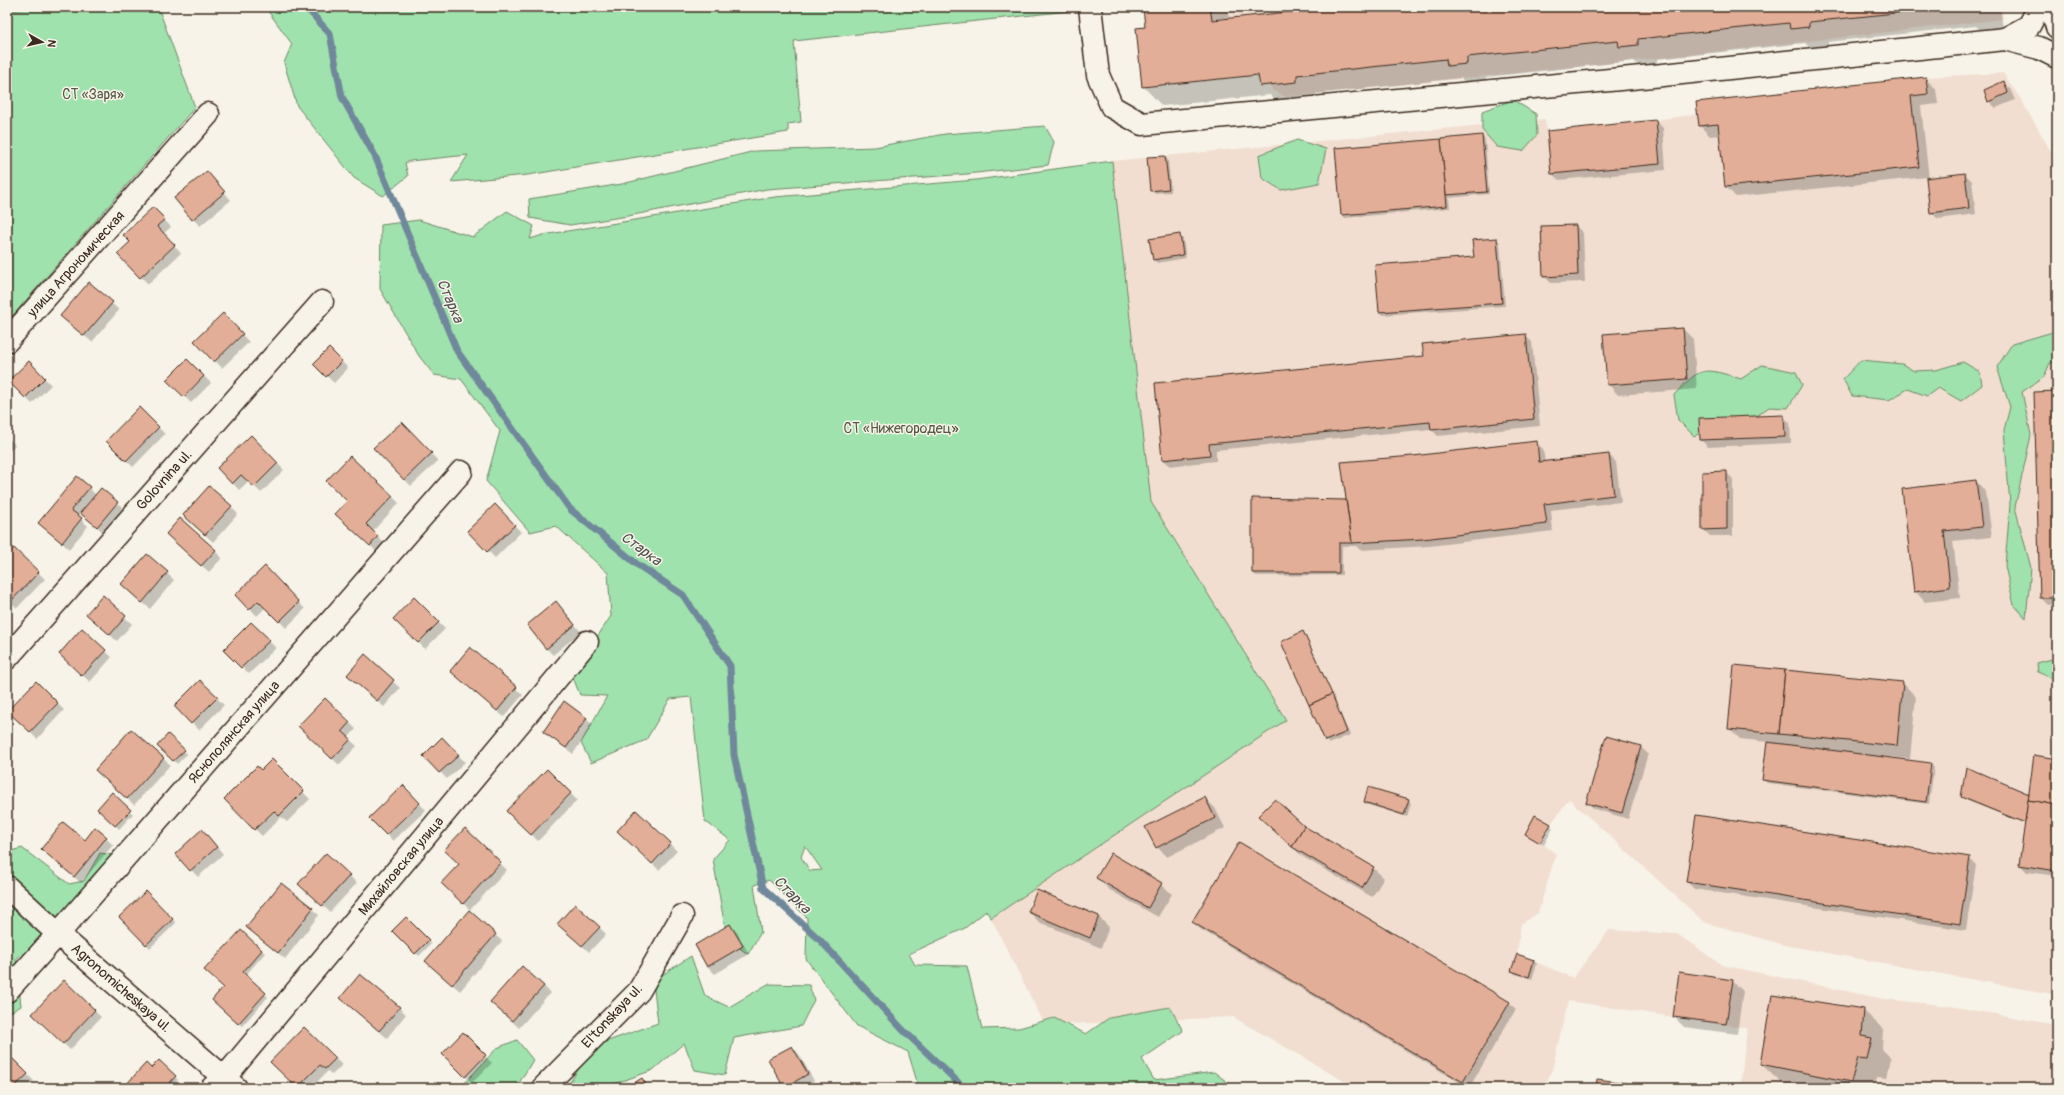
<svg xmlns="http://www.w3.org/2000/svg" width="2064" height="1095" font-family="Pangolin,sans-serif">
<rect width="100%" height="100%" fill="#f7f3e8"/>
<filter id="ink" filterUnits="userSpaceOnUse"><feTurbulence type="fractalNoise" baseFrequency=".025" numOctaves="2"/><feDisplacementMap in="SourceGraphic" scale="8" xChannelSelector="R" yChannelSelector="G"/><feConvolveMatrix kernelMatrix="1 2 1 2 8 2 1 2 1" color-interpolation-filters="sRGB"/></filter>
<g filter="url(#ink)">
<g fill="#f1ded0">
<path d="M1143 7H2002L2003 19 1670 57 1286 97 1272 90V84L1260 86 1258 75 1142 87 1136 28 1145 27Z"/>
<path d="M2003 73 2022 101 2057 162V995L1784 945 1704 922 1569 799 1551 824 1540 842 1556 854 1538 913 1521 924 1517 954 1573 978 1609 930 1677 934 1722 965 1884 999 1950 1006 2057 1025V1088H1740L1747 1028 1568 1001 1552 1070 1544 1088H1356L1233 1017 1045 1025 991 918 1286 720 1151 502 1112 161 1545 119 1547 131 1656 120 1697 114 1696 102 1926 77Z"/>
</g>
<g fill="#a0e2ad" stroke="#6e8666" fill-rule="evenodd">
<path d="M49 7H158L195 107 7 322V11Z"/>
<path d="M265 7H1069V11L794 41 801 122 788 124V132L528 175 451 182 468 155 410 161 405 163 408 176 383 196 354 178 297 106 284 63 292 44Z"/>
<path d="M1513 100 1536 114 1537 135 1523 151 1497 147 1482 130V111Z"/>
<path d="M1045 126 1054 142 1048 165 967 174 767 189 628 216 570 225 530 218 529 199 622 184 755 151 875 147 945 134Z"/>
<path d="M1297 140 1326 149 1319 183 1281 190 1262 178 1259 155Z"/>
<path d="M1112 161 1151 502 1286 720 991 918 986 911 965 928 909 954 915 965 967 966 982 1029 1019 1028 1054 1018 1086 1034 1109 1018 1170 1007 1183 1031 1142 1059 1154 1080 1214 1072 1235 1088H919L908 1052 857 1026 806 959 807 918 769 880 754 885 761 932 748 954 727 939 713 859 730 840 705 821 691 697 670 699 646 740 591 763 581 743 607 696 580 695 572 675 611 616 608 573 556 526 530 532 486 481 500 431 461 379 434 375 419 356 380 289 381 225 419 220 473 237 507 211 534 226 530 239 543 235 775 197 976 180ZM805 846 822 870 810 871 801 857Z"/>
<path d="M2056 331 2057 362 2050 363 2044 377 2022 392 2031 435 2015 507 2031 568 2026 618 2014 605 2005 566 2010 504 2004 430 2010 407 1997 367 2012 344Z"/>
<path d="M1861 360 1902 364 1914 371 1936 370 1963 362 1980 372 1982 385 1961 401 1938 388 1927 396 1908 389 1889 400 1852 396 1843 379Z"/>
<path d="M1762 365 1796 372 1802 385 1788 408 1769 407 1740 428 1724 423 1694 436 1678 420 1674 395C1701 366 1703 367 1741 379Z"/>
<path d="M2052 659 2057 664V681L2038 672 2037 663Z"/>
<path d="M22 848 69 884 84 881 100 853 119 856 67 919 16 959 21 1006 7 1014V950L9 948 7 925V852Z"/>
<path d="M691 956 705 996 729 1007 768 984 809 985 814 1000 801 1026 734 1038 725 1075 695 1070 684 1043 653 1070 614 1084 613 1088H566L594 1046 658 1023 653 981Z"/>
<path d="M517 1040 533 1060 516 1088H460L497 1048Z"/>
</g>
<g fill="#0003">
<path d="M1144 7H1227L1229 20 1346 7H2000L2003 28 1980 30 1976 26 1828 42V46L1810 48 1805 43 1657 59V65L1639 66 1634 61 1486 77V83L1467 85 1461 78 1316 94V101L1280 105 1270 95 1162 106 1143 86 1146 28Z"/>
<path d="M1926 79 1936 89 1938 104 1921 106 1929 179 1965 174 1972 181 1976 214 1938 219 1931 212 1927 177 1736 197 1726 187 1721 135 1710 136 1700 126 1697 103Z"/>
<path d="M2003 83 2010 89 2015 100 1996 108 1989 101Z"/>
<path d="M1656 121 1663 128 1666 170 1559 180 1552 174Z"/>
<path d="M1482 136 1485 139 1489 194 1449 198 1450 208 1345 218 1341 214Z"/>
<path d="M1165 157 1168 160 1171 192 1154 193 1151 190 1148 158Z"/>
<path d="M207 172 231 200 200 226 193 219Z"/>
<path d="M153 208 171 227 163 234 181 253 148 284 119 254 131 242Z"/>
<path d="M1576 226 1583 233 1585 282 1551 283 1544 276 1542 227Z"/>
<path d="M1180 236 1183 239 1186 258 1157 263 1154 260Z"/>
<path d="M1497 239 1500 243 1505 306 1383 315 1380 312 1377 266 1475 258Z"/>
<path d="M89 284 119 310 92 342 68 323Z"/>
<path d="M223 315 249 342 222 368 196 341Z"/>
<path d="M1683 329 1693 339 1697 389 1618 395 1608 384Z"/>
<path d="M1525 335 1532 342 1540 426 1438 436 1431 429 1216 450V461L1170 466 1163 459 1425 357Z"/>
<path d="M329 349 348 368 334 383 314 364Z"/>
<path d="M187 360 211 383 191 403 168 380Z"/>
<path d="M29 362 51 385 32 404 10 381Z"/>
<path d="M2057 392V604L2048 605 2041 598Z"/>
<path d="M139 409 165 434 133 467 107 441Z"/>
<path d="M1783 416 1790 423 1791 443 1708 447 1701 440Z"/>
<path d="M409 430 438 461 411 486 375 449Z"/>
<path d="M7 436 15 445 7 454Z"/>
<path d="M250 436 284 470 261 493 249 481 239 490 218 468Z"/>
<path d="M1536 442 1543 449 1545 462 1609 455 1616 462 1621 502 1551 510 1553 531 1430 546 1360 550 1356 546H1342V575L1256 576 1253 573V500L1348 501 1413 457Z"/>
<path d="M1726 472 1733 479V536H1710L1703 529Z"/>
<path d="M1976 481 1986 492 1992 537 1953 541 1960 598 1925 602 1915 591 1903 490Z"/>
<path d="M89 488 96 495 117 502 124 509 104 533 81 513 78 516 88 526 69 549 39 523Z"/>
<path d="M392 496 399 503 372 532 385 544 377 552 343 521Z"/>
<path d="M495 505 521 532 495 558 468 531Z"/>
<path d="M231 507 238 514 213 542 191 522Z"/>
<path d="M174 541 215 551 222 558 209 572Z"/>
<path d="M14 549 45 579 17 608 7 598V557Z"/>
<path d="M147 555 174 580 150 609 129 591Z"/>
<path d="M265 567 305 609 286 628 266 607 257 616 237 595Z"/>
<path d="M103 597 132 624 117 641 94 621Z"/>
<path d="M414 598 445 629 425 649 394 619Z"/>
<path d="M563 610 581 632 553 655 546 648Z"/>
<path d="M251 623 276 648 249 674 224 650Z"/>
<path d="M1303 633 1306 636 1350 735 1329 744 1326 741 1282 642Z"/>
<path d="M470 648 523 695 504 717 458 677Z"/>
<path d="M105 651 112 657 90 682 67 661Z"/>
<path d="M365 656 400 688 384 707 355 681Z"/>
<path d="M200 681 224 705 199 730 175 706Z"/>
<path d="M36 683 64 710 37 739 9 711Z"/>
<path d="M1903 683 1916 697 1910 759 1881 756V758L1931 764 1934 768 1929 804 1767 783 1763 780 1768 742 1740 739 1729 728Z"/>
<path d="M325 699 356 729 348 738 357 746 339 765 300 726Z"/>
<path d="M586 719 593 725 573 754 544 731Z"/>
<path d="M168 736 187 754 177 764 159 745Z"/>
<path d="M1607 737 1641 747 1648 754 1628 819 1594 809 1587 802Z"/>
<path d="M442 739 465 762 447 779 424 756Z"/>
<path d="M163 758 170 765 134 805 103 777Z"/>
<path d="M2057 760V876L2027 872 2020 865 2026 824 1965 800 1962 797 2028 795Z"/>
<path d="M272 761 310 799 287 822 281 817 262 836 225 799 261 772Z"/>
<path d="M547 771 577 800 538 841 508 811Z"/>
<path d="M403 787 426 810 393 841 371 818Z"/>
<path d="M112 794 133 814 119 829 98 809Z"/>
<path d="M1205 798 1215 808 1225 828 1167 857 1157 847Z"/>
<path d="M1408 800 1411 803 1407 817 1368 805 1365 802Z"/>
<path d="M636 812 677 851 659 870 625 838Z"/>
<path d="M1550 824 1553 828 1544 845 1526 834Z"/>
<path d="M1270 827H1303L1373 868 1384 878 1372 897 1303 857Z"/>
<path d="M96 829 113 845 81 883 42 849 85 842Z"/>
<path d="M465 829 507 870 470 910 449 890 460 864Z"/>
<path d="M209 837 223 854 198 877 176 854Z"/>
<path d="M326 854 357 883 330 912 306 891Z"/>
<path d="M1969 858 1976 865 1966 930 1694 889 1687 882Z"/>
<path d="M1098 878 1161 884 1172 894 1158 917 1108 889Z"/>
<path d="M146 892 176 923 150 948 121 917Z"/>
<path d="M1037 892 1099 917 1109 927 1101 948 1039 922 1029 912Z"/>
<path d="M312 909 319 915 285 959 247 927Z"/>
<path d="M406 919 431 944 419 956 394 931Z"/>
<path d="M1193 922 1509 1003 1516 1009 1469 1088 1200 929Z"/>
<path d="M730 926 737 932 749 954 715 974 708 967 696 946Z"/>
<path d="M599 927 606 934 589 952 565 930Z"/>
<path d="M241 931 265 953 245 976 268 997 242 1026 216 1003 224 987Z"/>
<path d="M495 935 502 941 460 991 433 968Z"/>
<path d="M1534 961 1537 964 1532 979 1515 974 1512 970Z"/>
<path d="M1732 981 1743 991 1737 1034 1684 1027 1674 1017Z"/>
<path d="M64 982 101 1017 70 1050 33 1014Z"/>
<path d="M544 986 550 993 519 1028 498 1008Z"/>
<path d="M341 998 399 1008 406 1014 387 1038Z"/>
<path d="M1863 1010 1883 1029 1882 1049 1891 1058 1887 1078 1877 1077 1874 1088H1804L1781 1083 1761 1064Z"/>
<path d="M304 1028 342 1065 332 1075 328 1071 311 1088H298L271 1062Z"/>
<path d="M463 1034 492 1063 472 1083 443 1054Z"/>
<path d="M792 1047 799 1054 814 1081 803 1088H786L770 1060Z"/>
<path d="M7 1055 34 1081 27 1088H7Z"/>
<path d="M159 1061 178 1080 171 1088H124L151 1069Z"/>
<path d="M642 1079 650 1088H628Z"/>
</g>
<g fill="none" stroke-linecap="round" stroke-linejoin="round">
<path stroke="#6f889b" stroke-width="7" d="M306 7 330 34 342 97 375 156 457 351 570 509 638 565 683 595 730 666 734 755 763 888 820 940 902 1029 964 1088"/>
</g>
<g fill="#e3ae97" stroke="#3b2a1e">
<path d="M1143 7H1210L1212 20 1336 7H1954L1809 22V27L1790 29 1789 23 1638 39V45L1619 47 1618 41 1467 57V64L1447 66 1446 59 1297 75V82L1260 86 1258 75 1142 87 1136 28 1145 27Z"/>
<path d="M1960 7H1983L1984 9 1960 11Z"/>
<path d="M1926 77 1928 94 1911 96 1919 167 1725 187 1718 124 1699 126 1696 102Z"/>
<path d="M2004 81 2008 93 1988 102 1984 90Z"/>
<path d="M1656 120 1660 164 1551 174 1547 131Z"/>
<path d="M1482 135 1487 192 1446 195 1441 139Z"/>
<path d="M1441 139 1447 206 1341 215 1335 148Z"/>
<path d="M1165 156 1169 189 1150 191 1147 157Z"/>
<path d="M207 171 225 192 192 220 174 198Z"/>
<path d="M1965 173 1969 208 1930 213 1926 178Z"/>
<path d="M153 207 165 219 157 226 175 245 140 278 117 254 130 242 123 235Z"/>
<path d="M1576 225 1578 275 1543 277 1541 226Z"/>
<path d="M1180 234 1183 255 1153 260 1149 239Z"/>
<path d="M1497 238 1502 303 1379 312 1375 265 1474 257 1472 240Z"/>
<path d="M89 282 113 302 84 336 60 316Z"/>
<path d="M223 313 243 334 214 362 194 341Z"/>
<path d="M1683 328 1687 379 1607 385 1603 334Z"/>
<path d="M1526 334 1534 419 1431 430 1430 422 1209 444 1210 455 1162 460 1155 383 1424 356 1422 344Z"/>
<path d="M329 348 342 361 326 377 313 364Z"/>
<path d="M187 359 204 376 184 397 166 380Z"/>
<path d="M29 361 45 378 25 398 8 381Z"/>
<path d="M2057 391V598H2040L2034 392Z"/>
<path d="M139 407 159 427 126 461 106 441Z"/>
<path d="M1784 415 1785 437 1700 440 1699 418Z"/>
<path d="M402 422 432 453 404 480 373 448Z"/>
<path d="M251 435 278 463 254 487 241 475 232 484 217 468Z"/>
<path d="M1537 441 1539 462 1609 454 1614 495 1544 504 1547 524 1423 539 1352 543 1341 462 1413 456Z"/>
<path d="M350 456 393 496 366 524 378 536 370 546 335 514 347 501 326 481Z"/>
<path d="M1727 471V529L1702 530V472Z"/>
<path d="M77 476 90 487 71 510 82 518 62 543 38 523Z"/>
<path d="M1976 480 1982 527 1944 531 1950 587 1914 592 1902 489Z"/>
<path d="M209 486 232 506 205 535 183 515Z"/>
<path d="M101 488 118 502 97 527 80 513Z"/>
<path d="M1252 498 1346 500 1352 543H1339V573H1252Z"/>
<path d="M495 504 515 525 487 552 467 531Z"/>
<path d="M180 518 216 550 201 566 166 534Z"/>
<path d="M14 548 39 572 10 602 7 599V555Z"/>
<path d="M147 554 168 572 142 603 121 584Z"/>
<path d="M265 566 299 602 279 622 258 601 249 610 235 595Z"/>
<path d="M103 595 126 616 110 635 86 614Z"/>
<path d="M414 597 439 622 418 643 393 619Z"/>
<path d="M556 601 575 625 546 649 527 625Z"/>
<path d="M251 622 270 640 241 668 223 650Z"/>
<path d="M82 628 106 650 82 676 59 654Z"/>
<path d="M1303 631 1332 694 1309 705 1281 642Z"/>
<path d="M470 647 517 687 497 711 450 671Z"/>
<path d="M365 654 394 680 377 701 347 675Z"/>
<path d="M1734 665 1785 670 1779 734 1728 729Z"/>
<path d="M1785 670 1903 682 1897 746 1779 734Z"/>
<path d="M200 680 218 697 191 724 174 706Z"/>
<path d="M36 681 58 703 30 732 7 711Z"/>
<path d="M1332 694 1347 732 1325 741 1309 705Z"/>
<path d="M325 698 350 722 342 731 351 739 332 759 298 726Z"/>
<path d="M564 701 587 718 566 748 543 732Z"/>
<path d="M131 729 164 758 127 799 95 770Z"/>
<path d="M168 734 185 750 173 761 157 746Z"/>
<path d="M1606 736 1641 746 1622 813 1586 803Z"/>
<path d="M442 737 459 755 439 773 423 756Z"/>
<path d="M1767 742 1931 763 1926 802 1762 780Z"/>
<path d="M2034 755 2057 759V805L2028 800Z"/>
<path d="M272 759 304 791 279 816 274 811 254 830 224 799 257 766 261 770Z"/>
<path d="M1966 767 2029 794 2025 823 1961 797Z"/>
<path d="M547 769 571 793 531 835 506 811Z"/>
<path d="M403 785 420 803 386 835 369 818Z"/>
<path d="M1368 787 1409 799 1404 815 1364 802Z"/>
<path d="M112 792 131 810 115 826 97 809Z"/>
<path d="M1205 797 1215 818 1156 848 1145 827Z"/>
<path d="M1275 799 1304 826 1292 847 1258 816Z"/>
<path d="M2028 800 2057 805V871L2019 865Z"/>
<path d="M636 810 671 843 652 864 617 831Z"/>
<path d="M1535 815 1551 824 1540 843 1525 834Z"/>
<path d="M1696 815 1970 857 1960 924 1686 882Z"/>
<path d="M63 822 85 840 95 827 107 837 74 877 41 849Z"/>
<path d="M1304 826 1374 867 1362 888 1292 847Z"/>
<path d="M465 828 501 862 463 904 441 883 459 864 444 850Z"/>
<path d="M202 829 217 847 190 871 175 854Z"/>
<path d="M1239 842 1510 1002 1463 1082 1192 922Z"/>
<path d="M326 853 350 875 322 906 298 884Z"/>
<path d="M1111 853 1162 883 1148 908 1096 878Z"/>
<path d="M281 883 313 908 278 953 246 927Z"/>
<path d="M1037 890 1099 916 1090 938 1028 912Z"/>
<path d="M146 891 173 919 146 945 119 917Z"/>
<path d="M575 904 600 927 582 946 557 924Z"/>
<path d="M469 910 496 934 452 985 425 961Z"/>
<path d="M406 917 429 940 415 954 392 931Z"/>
<path d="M730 924 743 946 707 967 695 945Z"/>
<path d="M241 930 262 950 243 972 266 993 238 1024 212 1000 223 987 204 970Z"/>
<path d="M1517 954 1534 960 1529 977 1511 971Z"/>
<path d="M522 966 544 986 512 1021 490 1002Z"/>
<path d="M1679 972 1733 980 1726 1024 1673 1017Z"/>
<path d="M360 974 400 1007 379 1031 340 998Z"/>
<path d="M64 980 95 1010 63 1044 32 1014Z"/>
<path d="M1772 995 1864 1009 1862 1036 1872 1038 1867 1059 1858 1058 1851 1082 1760 1064Z"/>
<path d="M304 1027 336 1058 325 1069 320 1065 297 1088 270 1062Z"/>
<path d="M463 1032 486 1055 465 1077 442 1054Z"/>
<path d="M792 1046 808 1074 784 1088 768 1059Z"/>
<path d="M7 1053 28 1074 13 1088H7Z"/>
<path d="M159 1060 176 1076 165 1088H123L146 1063 151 1068Z"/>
<path d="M642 1078 648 1088H626Z"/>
<path d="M1597 1079 1662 1088H1596Z"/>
</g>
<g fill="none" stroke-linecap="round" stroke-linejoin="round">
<defs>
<g id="street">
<path d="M1090 7 1098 75 1112 107 1142 124 1663 75 2005 39 2039 48 2057 57"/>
<path d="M2005 39 2029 26 2039 7"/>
<path d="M7 341 208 114"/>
<path d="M7 658 322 302"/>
<path d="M7 991 58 934 461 472"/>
<path d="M212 1088 225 1077 587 642"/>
<path d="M543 1088 639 991 682 916"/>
</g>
<g id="secondary">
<path d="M2051 7 2057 27"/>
<path d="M7 887 58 934 236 1088"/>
</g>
</defs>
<use href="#street" stroke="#3b2a1e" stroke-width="25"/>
<use href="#secondary" stroke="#3b2a1e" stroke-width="25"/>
<use href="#street" stroke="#f7f3e8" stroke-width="22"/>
<use href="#secondary" stroke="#f7f3e8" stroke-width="22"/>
</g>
</g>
<g text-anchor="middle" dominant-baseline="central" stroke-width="3" stroke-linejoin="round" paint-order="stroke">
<g font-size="14" fill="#545842" stroke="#f7f3e8">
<text x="93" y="94">СТ «Заря»</text>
<text x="901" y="428">СТ «Нижегородец»</text>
</g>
<g font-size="14" fill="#3b2a1e" stroke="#f7f3e8">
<text transform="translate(76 264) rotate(-48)">улица Агрономическая</text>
<text transform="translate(164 480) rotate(-48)">Golovnina ul.</text>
<text transform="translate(234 732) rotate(-49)">Яснополянская улица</text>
<text transform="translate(401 866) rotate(-50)">Михайловская улица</text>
<text transform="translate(121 988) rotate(41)">Agronomicheskaya ul.</text>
<text transform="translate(612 1016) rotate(-47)">El'tonskaya ul.</text>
</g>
<g font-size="15" font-style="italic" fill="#515152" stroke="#f7f3e8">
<text transform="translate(450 301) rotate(67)">Старка</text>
<text transform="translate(641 549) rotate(37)">Старка</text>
<text transform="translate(792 895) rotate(46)">Старка</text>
</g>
</g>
<rect width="2064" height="1095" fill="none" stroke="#f7f3e8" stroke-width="24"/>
<rect x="12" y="12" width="2040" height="1071" fill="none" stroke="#3b2a1e" stroke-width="1.5" filter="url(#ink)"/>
<g transform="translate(42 42) rotate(98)" stroke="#f7f3e8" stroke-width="3" paint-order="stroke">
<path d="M0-3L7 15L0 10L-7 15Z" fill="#3b2a1e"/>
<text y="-6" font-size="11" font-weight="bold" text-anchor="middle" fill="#3b2a1e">N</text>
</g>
</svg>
